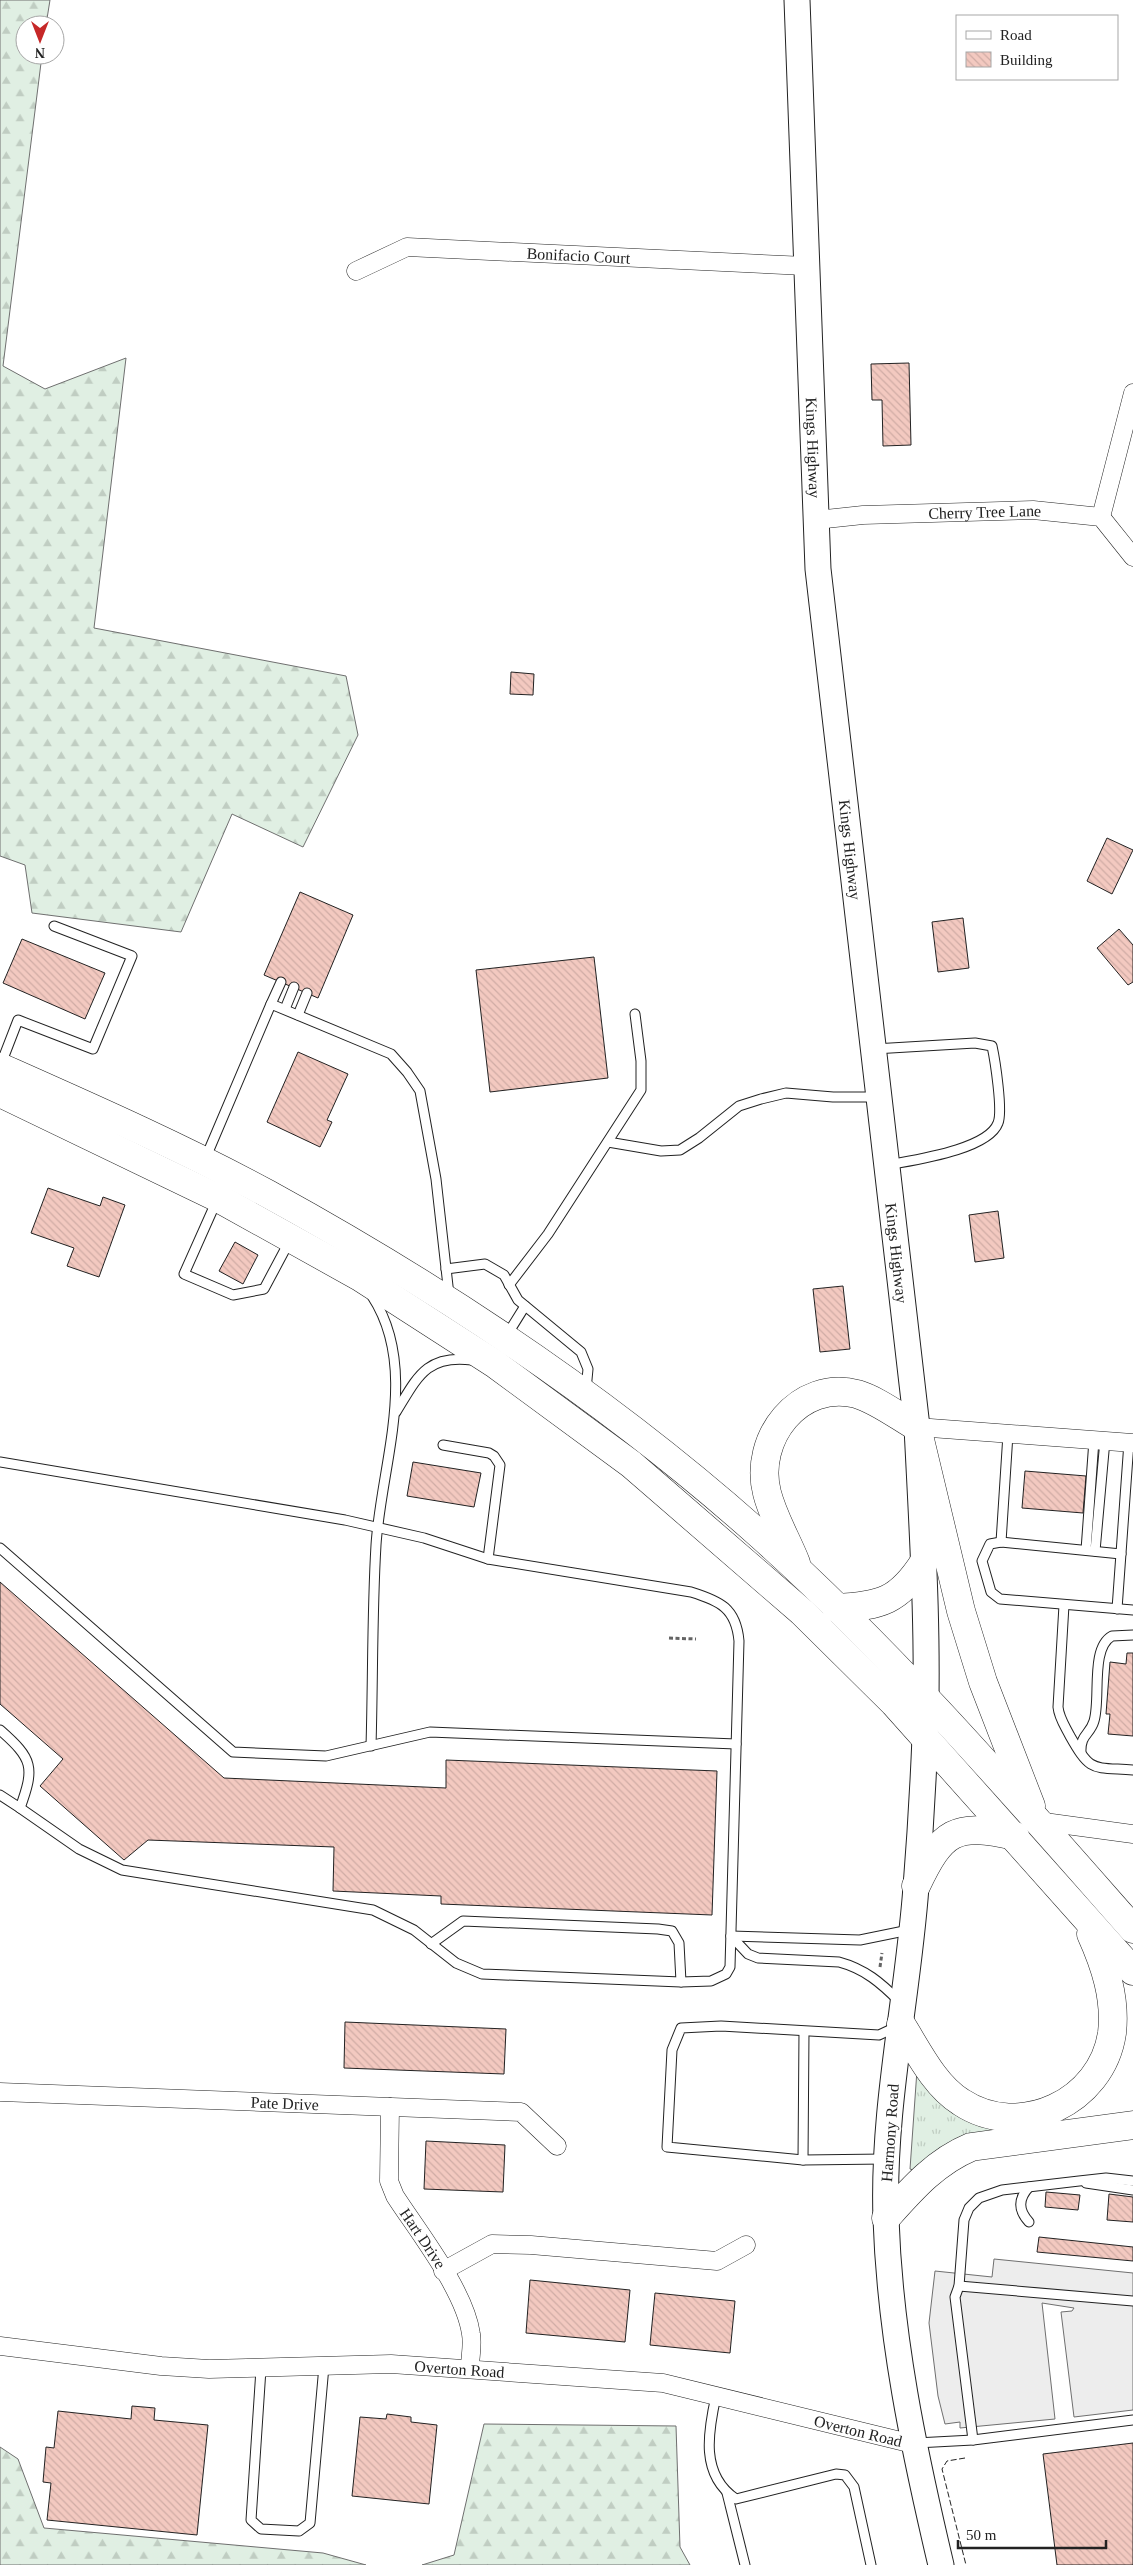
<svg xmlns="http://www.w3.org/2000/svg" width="1133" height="2565" font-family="Georgia,serif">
<defs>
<pattern id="grass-tufts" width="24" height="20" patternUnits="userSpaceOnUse" patternTransform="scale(1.25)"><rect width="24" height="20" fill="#e0efe3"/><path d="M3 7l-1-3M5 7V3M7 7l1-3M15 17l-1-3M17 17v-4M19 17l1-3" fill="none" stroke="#c0cdc2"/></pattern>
<pattern id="forest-firs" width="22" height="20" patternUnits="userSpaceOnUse" patternTransform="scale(1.25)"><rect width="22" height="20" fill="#e0efe3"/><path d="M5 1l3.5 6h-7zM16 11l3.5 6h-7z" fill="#c0cdc2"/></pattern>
<pattern id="building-back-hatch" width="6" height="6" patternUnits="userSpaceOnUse" patternTransform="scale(1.25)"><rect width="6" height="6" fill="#f3c9c0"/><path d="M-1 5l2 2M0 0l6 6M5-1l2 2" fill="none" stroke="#d0aca5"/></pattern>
</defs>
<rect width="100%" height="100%" fill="#fff"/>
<path fill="url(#grass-tufts)" stroke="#6f6f6f" d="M917 2070C944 2110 956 2123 1006 2131L916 2171 910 2169Z"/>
<g fill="url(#forest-firs)" stroke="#6f6f6f">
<path d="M0 0H50L46 25H25V55H42L3 366 45 389 126 358 94 628 346 676 358 735 303 847 232 814 181 932 32 913 25 865 0 856Z"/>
<path d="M484 2424 676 2426 680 2547 690 2565H422L454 2555Z"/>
<path d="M0 2447 18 2459 44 2528 323 2553 366 2565H0Z"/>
</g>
<path fill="#ededed" stroke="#6f6f6f" d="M994 2259 1133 2273V2410L1074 2417 1061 2312 1072 2311 1074 2308 1042 2303 1055 2419 960 2428V2422L945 2424 938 2396 929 2323 935 2271 992 2277Z"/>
<g fill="url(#building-back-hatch)" stroke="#222">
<path d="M909 363 911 445 883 446 882 400H872L871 364Z"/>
<path d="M511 672 534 674 533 695 510 694Z"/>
<path d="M1107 838 1133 850 1112 894 1087 881Z"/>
<path d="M300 892 353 915 318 998 264 975Z"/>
<path d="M963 918 969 968 938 972 932 922Z"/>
<path d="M1119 929 1133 945V982L1128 985 1097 948Z"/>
<path d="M22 939 105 973 85 1019 3 983Z"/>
<path d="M594 957 608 1078 490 1092 476 970Z"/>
<path d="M298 1052 348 1074 327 1120 332 1122 320 1147 267 1122Z"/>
<path d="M48 1188 100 1206 103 1197 125 1205 99 1277 67 1266 74 1248 31 1233Z"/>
<path d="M998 1211 1004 1258 975 1262 969 1215Z"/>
<path d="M235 1242 258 1255 243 1284 219 1271Z"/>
<path d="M843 1286 850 1349 820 1352 813 1289Z"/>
<path d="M413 1462 481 1473 474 1507 407 1496Z"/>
<path d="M1025 1471 1086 1476 1083 1513 1022 1508Z"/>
<path d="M0 1582 224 1778 446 1788V1760L717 1771 712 1915 441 1904V1896L333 1891 334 1847 148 1840 124 1860 40 1786 63 1759 0 1704Z"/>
<path d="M1127 1653H1133V1736L1108 1734 1110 1714H1106L1110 1662 1126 1664Z"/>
<path d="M345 2022 506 2029 504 2074 344 2068Z"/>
<path d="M426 2141 505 2145 503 2192 424 2189Z"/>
<path d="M1046 2192 1080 2195 1078 2210 1045 2207Z"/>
<path d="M1109 2194 1133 2197V2222L1107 2220Z"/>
<path d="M1039 2237 1133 2247V2261L1037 2252Z"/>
<path d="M530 2280 630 2290 625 2342 526 2333Z"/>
<path d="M655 2293 735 2301 730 2353 650 2345Z"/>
<path d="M132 2406 155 2408 154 2420 208 2425 197 2535 47 2520 51 2483 43 2482 46 2447 54 2448 58 2411 131 2419Z"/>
<path d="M387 2414 411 2417V2422L437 2425 429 2504 352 2496 360 2417 386 2419Z"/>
<path d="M1133 2443V2565H1057L1043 2454Z"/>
</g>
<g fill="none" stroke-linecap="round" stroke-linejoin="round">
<defs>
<g id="lane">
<path d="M271 1004 281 982"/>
<path d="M285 1009 294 987"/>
<path d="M298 1015 307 993"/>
<path d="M874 1049 975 1043 992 1046C995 1060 1003 1111 998 1123 988 1150 913 1160 888 1165"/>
<path d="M1 1064 18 1020 93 1049 132 956 54 926"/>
<path d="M608 1142 661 1151 680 1150 699 1138 739 1106 761 1099 786 1093 833 1097H877"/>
<path d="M206 1157 271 1004 391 1054 407 1072 420 1091 436 1179 449 1295"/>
<path d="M217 1200 184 1274 233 1295 264 1289 289 1242"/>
<path d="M446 1269 485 1264 504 1275 518 1300 581 1352 588 1369 586 1390"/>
<path d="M509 1285 548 1234 641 1090V1061L635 1014"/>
<path d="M507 1335 525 1306"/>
<path d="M396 1412C417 1378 426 1354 472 1360"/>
<path d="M443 1445 489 1453 494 1456 500 1465 488 1559"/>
<path d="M0 1462 345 1520 424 1538 488 1559 691 1592C720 1601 736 1608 739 1641L730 1967 726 1974 711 1981 681 1982 482 1974 456 1963 414 1930 373 1910 122 1870 79 1849 20 1808"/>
<path d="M1001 1542 1008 1434"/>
<path d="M0 1548 233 1752 326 1756 430 1732 736 1744"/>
<path d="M1086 1550 1094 1440"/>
<path d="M1095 1551 1105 1440"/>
<path d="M1121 1554 1001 1542 990 1544 982 1561 991 1592 1000 1599 1133 1610"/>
<path d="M1064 1605 1058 1707C1059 1718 1065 1726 1070 1736 1091 1773 1092 1767 1133 1770"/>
<path d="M1117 1609 1129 1442"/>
<path d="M0 1730C33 1759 35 1767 20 1808L0 1795"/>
<path d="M371 1746C373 1679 372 1612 376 1545 381 1465 420 1369 372 1296"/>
<path d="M1081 1753C1080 1734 1090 1735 1094 1721 1101 1699 1090 1648 1112 1636L1133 1635"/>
<path d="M731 1936 748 1954 758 1958 839 1962C865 1969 881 1983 899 2001"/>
<path d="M731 1936 860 1940 909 1930"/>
<path d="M431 1944 463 1921 658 1929 672 1931 679 1943 681 1982"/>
<path d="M885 2159 803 2160 667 2147 672 2050 681 2028 721 2026 879 2035 896 2027"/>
<path d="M803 2160 804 2032"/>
<path d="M1086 2183 1133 2190"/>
<path d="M1029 2222C1018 2210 1018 2199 1029 2187"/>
<path d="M959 2286 1133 2301"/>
<path d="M261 2369 251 2520 261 2529 299 2531 310 2523 324 2366"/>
<path d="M716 2396C708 2432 700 2475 736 2499L836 2474 845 2475 854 2487 871 2565"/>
<path d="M973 2440 955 2297 959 2286 964 2220 969 2208 979 2198 1002 2190 1079 2181 1106 2178 1133 2181"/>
<path d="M916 2443 973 2440 1133 2420"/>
<path d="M727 2493 745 2565"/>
</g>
<g id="street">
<path id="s1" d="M356 271 407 247 806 266"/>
<path d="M1101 517 1133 393"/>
<path id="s2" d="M816 520 863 515 1033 510 1101 517 1133 557"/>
<path d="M917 1427 1133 1443"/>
<path d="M1037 1821 1133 1834"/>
<path id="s3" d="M0 2092 521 2112 557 2146"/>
<path id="s4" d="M390 2107 389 2181 395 2196C419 2233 465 2291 471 2334 473 2345 470 2357 470 2368"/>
<path d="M443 2271 492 2244 531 2245 717 2261 746 2245"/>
<path id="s5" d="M0 2346 161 2366 209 2369 391 2364 663 2383 913 2444"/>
</g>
<g id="secondary">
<path id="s6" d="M797 0 818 569 917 1427C922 1530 929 1634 925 1737 923 1787 920 1837 916 1887 908 1997 882 2108 886 2219 890 2337 914 2451 941 2565"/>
</g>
<g id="highway">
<path d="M0 1067C90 1107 181 1147 268 1194 443 1290 611 1402 760 1535 895 1656 1014 1794 1133 1929"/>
<path d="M0 1093 218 1198 360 1277 495 1364 631 1464 802 1612 894 1703 1133 1971"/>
<path d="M796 1563C787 1540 773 1517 767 1493 753 1439 799 1379 857 1394 877 1400 898 1416 917 1427L961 1611 983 1682 1031 1806"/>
<path d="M836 1608C881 1606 899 1601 924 1562"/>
<path d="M916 1886C942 1831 955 1822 1015 1836"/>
<path d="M901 2024C918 2051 934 2085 961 2102 1020 2141 1102 2102 1112 2033 1116 1998 1105 1965 1091 1934"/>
<path d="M886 2218C911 2190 935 2162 971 2147L1133 2125"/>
</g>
</defs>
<use href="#lane" stroke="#222" stroke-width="11"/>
<use href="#street" stroke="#222" stroke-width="19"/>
<use href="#secondary" stroke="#222" stroke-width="27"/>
<use href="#highway" stroke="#222" stroke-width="29"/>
<g stroke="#646464" stroke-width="3" stroke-dasharray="4 2.5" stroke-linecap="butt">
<path d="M669 1638 696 1639"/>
<path d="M880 1967 882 1953"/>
</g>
<use href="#lane" stroke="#fff" stroke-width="9"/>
<use href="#street" stroke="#fff" stroke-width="18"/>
<use href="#secondary" stroke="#fff" stroke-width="25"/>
<use href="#highway" stroke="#fff" stroke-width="28"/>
<path stroke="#222" stroke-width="1" stroke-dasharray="6 2.5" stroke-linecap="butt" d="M965 2458 947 2461 942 2469 966 2565"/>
</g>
<g text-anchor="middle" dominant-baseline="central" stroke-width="4" stroke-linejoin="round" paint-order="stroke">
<g font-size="16" fill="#222" stroke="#fff">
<text stroke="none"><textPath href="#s1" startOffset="228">Bonifacio Court</textPath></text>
<text stroke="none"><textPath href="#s6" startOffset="448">Kings Highway</textPath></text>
<text stroke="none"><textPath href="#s2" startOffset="169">Cherry Tree Lane</textPath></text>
<text stroke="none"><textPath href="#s6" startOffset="852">Kings Highway</textPath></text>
<text stroke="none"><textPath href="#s6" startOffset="1258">Kings Highway</textPath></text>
<text stroke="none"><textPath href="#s3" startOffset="285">Pate Drive</textPath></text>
<text transform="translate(890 2133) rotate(-86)">Harmony Road</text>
<text stroke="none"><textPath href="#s4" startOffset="141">Hart Drive</textPath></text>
<text stroke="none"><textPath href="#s5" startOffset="461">Overton Road</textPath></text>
<text stroke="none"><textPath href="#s5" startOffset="866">Overton Road</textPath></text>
</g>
</g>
<rect x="956" y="15" width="162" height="65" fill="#ffffff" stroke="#a7a7a7"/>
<rect x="966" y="31" width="25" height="8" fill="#ffffff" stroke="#a7a7a7"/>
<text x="1000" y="40" font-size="15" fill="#222222">Road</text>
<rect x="966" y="52" width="25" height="15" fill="url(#building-back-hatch)" stroke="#a7a7a7"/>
<text x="1000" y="65" font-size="15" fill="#222222">Building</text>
<g transform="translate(40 40) rotate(180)"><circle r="24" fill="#ffffff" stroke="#a7a7a7"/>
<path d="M0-4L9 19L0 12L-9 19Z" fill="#c62828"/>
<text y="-8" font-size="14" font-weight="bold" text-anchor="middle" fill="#222222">N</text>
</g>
<path d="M958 2540v8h148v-8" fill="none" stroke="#222222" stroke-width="2.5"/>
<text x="966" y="2540" font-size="15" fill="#222222" stroke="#ffffff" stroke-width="4" paint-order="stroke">50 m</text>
</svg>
